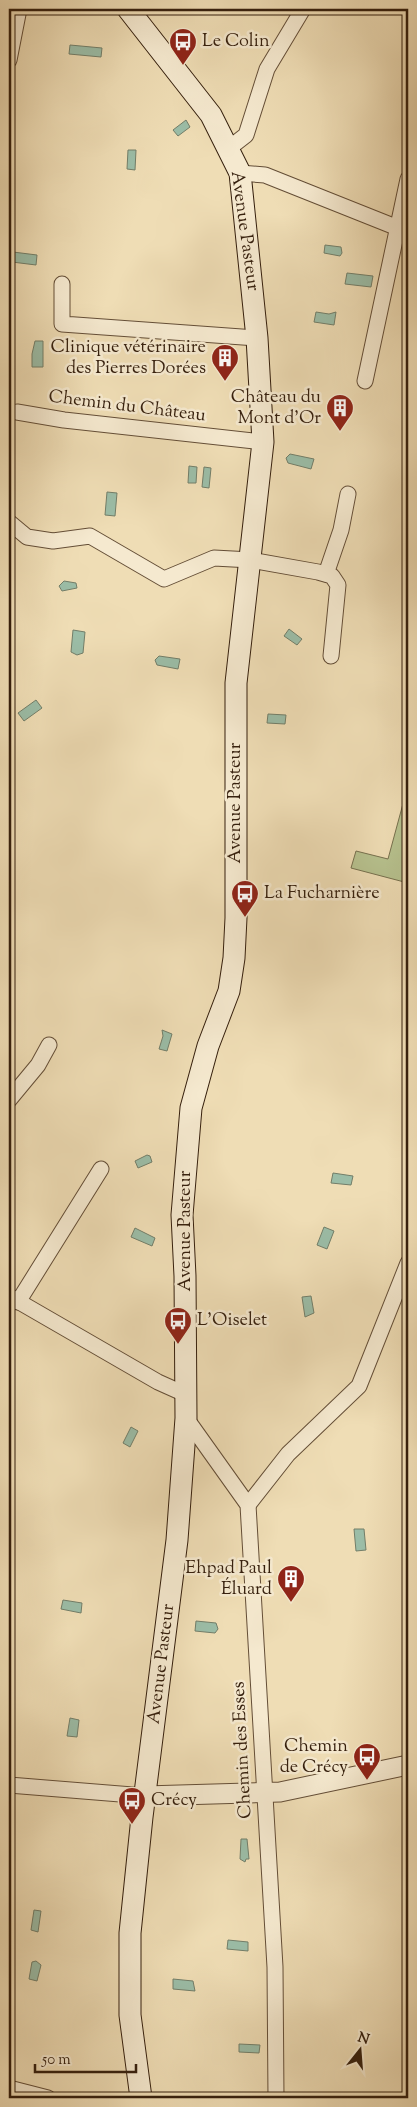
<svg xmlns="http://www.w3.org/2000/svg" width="417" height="2107" font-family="'Sorts Mill Goudy',serif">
<rect width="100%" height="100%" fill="#efddb5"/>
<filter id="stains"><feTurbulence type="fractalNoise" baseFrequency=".004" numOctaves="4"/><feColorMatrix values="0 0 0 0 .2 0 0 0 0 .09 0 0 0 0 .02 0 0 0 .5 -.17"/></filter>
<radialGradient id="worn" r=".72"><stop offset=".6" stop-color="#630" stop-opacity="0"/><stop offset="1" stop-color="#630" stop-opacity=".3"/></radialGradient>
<path fill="#b7c28f" stroke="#76704e" d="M404 800 408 801V883L351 868 356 851 388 859Z"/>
<g fill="#9bbda7" stroke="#727e69">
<path d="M70 45 102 48 101 57 69 54Z"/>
<path d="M186 120 190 127 178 136 173 130Z"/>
<path d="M128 150H136L135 170 127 169Z"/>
<path d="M325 245 341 247 342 253 340 256 324 253Z"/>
<path d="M13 252 37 255 36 265 12 262Z"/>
<path d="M347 273 373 276 371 287 345 284Z"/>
<path d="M316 312 329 314 336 312 334 325 314 322Z"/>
<path d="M35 341H43V367H32V354Z"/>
<path d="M290 454 314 459 311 469 288 463 286 458Z"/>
<path d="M189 466 197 467 196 483H188Z"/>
<path d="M204 467 211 468 209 488 202 487Z"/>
<path d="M107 492 117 493 115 516 105 515Z"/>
<path d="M64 581 76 583 77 588 62 591 59 586Z"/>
<path d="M289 629 302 639 297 645 284 636Z"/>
<path d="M73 630 85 632 83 653 77 655 71 652Z"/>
<path d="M159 656 180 659 178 669 157 665 155 660Z"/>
<path d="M36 700 42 708 24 721 18 713Z"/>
<path d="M268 714 286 715 285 724 267 723Z"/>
<path d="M162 1030 172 1034 167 1051 159 1049 163 1036Z"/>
<path d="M147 1155 150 1156 152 1162 138 1168 135 1161Z"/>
<path d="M333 1173 353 1176 351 1185 331 1183Z"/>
<path d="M324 1227 334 1231 327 1249 317 1245Z"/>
<path d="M135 1228 155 1238 152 1246 131 1237Z"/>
<path d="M311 1296 314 1313 305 1317 302 1297Z"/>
<path d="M131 1427 138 1431 130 1447 123 1443Z"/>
<path d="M354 1529H364L366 1550 356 1551Z"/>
<path d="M63 1600 82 1603 81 1613 61 1609Z"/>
<path d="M196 1621 216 1623 218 1629 215 1633 195 1631Z"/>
<path d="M70 1718 79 1720 77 1737 67 1736Z"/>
<path d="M241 1839H247L249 1859H246L245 1862 240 1859Z"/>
<path d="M34 1910 41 1911 38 1932 31 1930Z"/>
<path d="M228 1940 248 1942V1951L227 1949Z"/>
<path d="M36 1961 41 1965 37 1981 29 1979 32 1962Z"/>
<path d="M173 1979 193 1981 195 1991 173 1989Z"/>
<path d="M239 2044 260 2045 259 2053 239 2052Z"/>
</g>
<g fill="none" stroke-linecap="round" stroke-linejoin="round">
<defs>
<g id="minor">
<path d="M9 60 19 9"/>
<path d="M228 149 246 135 267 69 303 9"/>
<path d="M240 173 265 175 398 228 408 230"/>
<path d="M62 284V324L257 338"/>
<path d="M365 381 408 179"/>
<path d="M17 412 64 420 263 442"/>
<path d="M9 522 27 537 53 541 90 536 164 579 214 558 251 560 318 572 332 576 338 585 331 656"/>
<path d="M326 574 341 530 348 494"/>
<path d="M9 1100 38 1065 49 1045"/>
<path d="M9 1296 158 1382 187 1395"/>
<path d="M18 1302 101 1169"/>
<path d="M186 1418 248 1505 275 1967 276 2098"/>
<path d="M248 1505 288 1454 359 1386 408 1263"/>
<path d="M9 1785 145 1796"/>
<path d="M9 2088 48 2098"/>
</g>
<path id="tertiary" d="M145 1796 280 1792 408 1765"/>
<path id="secondary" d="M128 9 211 115 240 173 257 338 263 442 236 683V918L234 958 229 991 208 1046 191 1108 182 1215 185 1276 186 1418 177 1540 142 1817 130 1933V2015L141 2098"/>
</defs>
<use href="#minor" stroke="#644e37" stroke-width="17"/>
<use href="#tertiary" stroke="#644e37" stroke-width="21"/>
<use href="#secondary" stroke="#351f0d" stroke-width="23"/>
<use href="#minor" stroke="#f5e9cf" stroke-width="15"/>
<use href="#tertiary" stroke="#f5e9cf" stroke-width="19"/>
<use href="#secondary" stroke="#f5e9cf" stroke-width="21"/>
</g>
<defs>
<symbol id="bus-pin" viewBox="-11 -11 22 30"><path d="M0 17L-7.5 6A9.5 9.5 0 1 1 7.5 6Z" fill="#8f2418" stroke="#f5e9cf"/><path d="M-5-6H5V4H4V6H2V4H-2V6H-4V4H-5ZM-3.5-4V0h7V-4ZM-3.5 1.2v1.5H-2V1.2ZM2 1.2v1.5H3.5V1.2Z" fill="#fff"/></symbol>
<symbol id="building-pin" viewBox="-11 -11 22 30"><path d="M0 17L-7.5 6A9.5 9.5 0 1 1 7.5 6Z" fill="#8f2418" stroke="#f5e9cf"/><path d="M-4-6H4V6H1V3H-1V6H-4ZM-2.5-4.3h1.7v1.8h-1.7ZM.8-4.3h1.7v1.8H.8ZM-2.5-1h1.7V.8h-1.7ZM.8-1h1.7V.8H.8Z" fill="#fff"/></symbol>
</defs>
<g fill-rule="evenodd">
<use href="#bus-pin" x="167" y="26" width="32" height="43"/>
<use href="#building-pin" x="209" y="342" width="32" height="43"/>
<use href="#building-pin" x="324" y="392" width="32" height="43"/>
<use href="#bus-pin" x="229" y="878" width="32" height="43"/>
<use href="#bus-pin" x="162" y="1305" width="32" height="43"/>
<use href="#building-pin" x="275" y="1563" width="32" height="43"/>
<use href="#bus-pin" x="351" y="1741" width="32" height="43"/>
<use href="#bus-pin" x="116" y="1785" width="32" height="43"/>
</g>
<g text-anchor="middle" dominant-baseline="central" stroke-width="5" stroke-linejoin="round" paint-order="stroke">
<g font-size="18" fill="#351f0d" stroke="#f5e9cf" text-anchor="start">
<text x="202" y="42">Le Colin</text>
<text x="206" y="348" text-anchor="end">Clinique vétérinaire<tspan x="206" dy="21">des Pierres Dorées</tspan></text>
<text x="321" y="398" text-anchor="end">Château du<tspan x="321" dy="21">Mont d'Or</tspan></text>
<text x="264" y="894">La Fucharnière</text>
<text x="197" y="1321">L'Oiselet</text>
<text x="272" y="1569" text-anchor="end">Ehpad Paul<tspan x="272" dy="21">Éluard</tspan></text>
<text x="348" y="1747" text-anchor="end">Chemin<tspan x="348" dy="21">de Crécy</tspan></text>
<text x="151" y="1801">Crécy</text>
</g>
<g font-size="18" fill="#351f0d" stroke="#f5e9cf">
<text transform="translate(244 231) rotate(82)">Avenue Pasteur</text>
<text transform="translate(127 407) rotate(7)">Chemin du Château</text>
<text transform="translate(236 803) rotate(-90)">Avenue Pasteur</text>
<text transform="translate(186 1231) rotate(-90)">Avenue Pasteur</text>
<text transform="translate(162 1664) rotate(-83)">Avenue Pasteur</text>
<text transform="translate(243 1750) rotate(-93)">Chemin des Esses</text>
</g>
</g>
<rect width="417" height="2107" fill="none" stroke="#efddb5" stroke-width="30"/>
<rect x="10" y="10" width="397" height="2087" fill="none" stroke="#351f0d" stroke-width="2.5"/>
<rect x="15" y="15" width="387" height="2077" fill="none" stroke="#351f0d"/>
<g transform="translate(360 2050) rotate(17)" stroke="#f5e9cf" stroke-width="4" paint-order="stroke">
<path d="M0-4L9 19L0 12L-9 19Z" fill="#351f0d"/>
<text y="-8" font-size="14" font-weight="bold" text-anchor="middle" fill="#351f0d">N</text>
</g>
<path d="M35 2064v8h101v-8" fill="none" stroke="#351f0d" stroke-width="2.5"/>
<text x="42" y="2064" font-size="15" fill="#351f0d" stroke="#f5e9cf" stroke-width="4" paint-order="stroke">50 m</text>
<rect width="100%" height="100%" filter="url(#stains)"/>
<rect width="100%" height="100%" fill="url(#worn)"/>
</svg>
